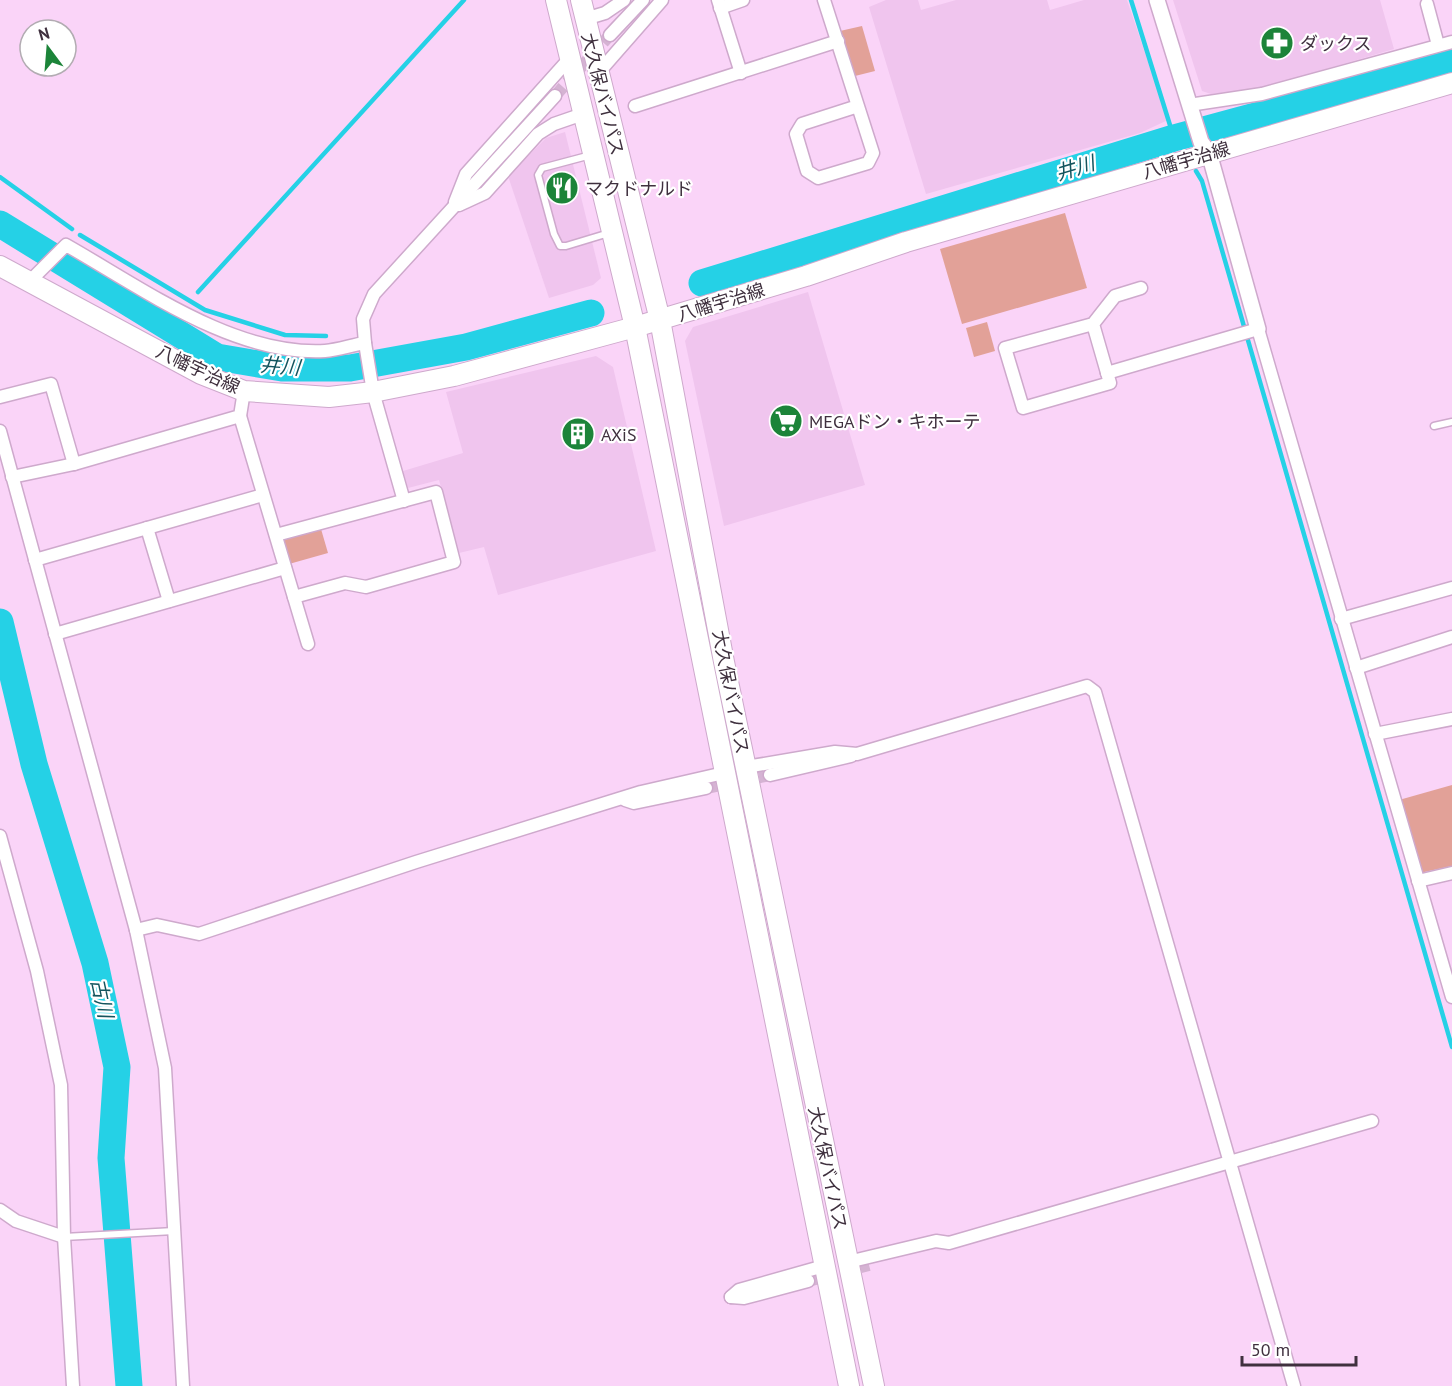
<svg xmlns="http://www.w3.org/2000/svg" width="1452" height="1386" font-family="'PT Sans','Noto Sans JP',sans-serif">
<rect width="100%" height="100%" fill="#fad4f8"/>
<g fill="#f0c5ee">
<path d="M886 0H918L921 10 956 0H1047L1050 10 1084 0H1127L1168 120 1140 133 926 194 869 7Z"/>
<path d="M1173 0H1380L1394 49 1275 84 1250 90 1211 94 1202 91Z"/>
<path d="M565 132 601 278 593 285 549 298 508 176 546 138Z"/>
<path d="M808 292 865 485 724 526 685 341 693 327Z"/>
<path d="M596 356 613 367 656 551 498 595 484 547 459 553 439 480 408 488 403 471 463 453 446 392Z"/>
</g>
<g fill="#e2a198">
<path d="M862 26 875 71 855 76 840 31Z"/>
<path d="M1065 213 1087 288 962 324 940 249Z"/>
<path d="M987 322 995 351 974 357 966 328Z"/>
<path d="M321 529 328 553 289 564 282 539Z"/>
<path d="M1452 785V866L1420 873 1399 800Z"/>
</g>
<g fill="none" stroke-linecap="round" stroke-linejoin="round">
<g stroke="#25d1e6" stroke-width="4.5">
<path d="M1131 0 1174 138 1181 148"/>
<path d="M1196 171 1202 181 1452 1047"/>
<path d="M0 177 72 229"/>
<path d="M80 235 205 310 285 335 326 336"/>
<path d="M198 292 464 0"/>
</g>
<g stroke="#25d1e6" stroke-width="27">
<path d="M0 224 217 357 282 368H350L466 347 591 313"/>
<path d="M702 283 1174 138 1452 63"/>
<path d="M0 622 34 764 95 963 117 1067 111 1158 129 1386"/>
</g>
<g stroke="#d5b3d3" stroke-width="12" stroke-dasharray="12 6" stroke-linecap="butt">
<path d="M555 96 610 35"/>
<path d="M706 788 770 775"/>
<path d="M808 1281 869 1265"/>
</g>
<defs>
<g id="service">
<path d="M591 155 542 168 538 175 554 234 560 246H566L609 233"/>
<path d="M1434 426 1452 422"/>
<path d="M64 1237 174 1231"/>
</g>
<g id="minor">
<path d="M718 0 741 73"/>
<path d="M824 0 873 153 868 163 818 178 807 171 796 134 802 124 858 106"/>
<path d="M1427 4 1438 45"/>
<path d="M720 8 743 0"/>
<path d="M585 19 605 13 624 0"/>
<path d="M610 35 643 0"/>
<path d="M599 72 662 0"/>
<path d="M1189 105 1262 94 1452 42"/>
<path d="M635 106 838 41"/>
<path d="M455 202 466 174 570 58"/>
<path d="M459 205 485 193 538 134 554 124 583 114"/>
<path d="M30 281 66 245C142 288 234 356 325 351 338 350 352 345 365 343"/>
<path d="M1093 324 1110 383 1023 408 1005 348 1093 324 1115 296 1141 288"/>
<path d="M1107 373 1258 329 1452 997"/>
<path d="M0 397 51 384 74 464"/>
<path d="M240 416 308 644"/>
<path d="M0 431 136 930 165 1068 183 1386"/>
<path d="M12 477 74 464 240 416 244 391"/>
<path d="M404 501 373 392 365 343 363 319 374 294 555 96"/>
<path d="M147 528 169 601"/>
<path d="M276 535 436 492 454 562 366 587 345 583 294 597"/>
<path d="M35 560 263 495"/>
<path d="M1341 619 1452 588"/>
<path d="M55 634 285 568"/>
<path d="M1356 668 1452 637"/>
<path d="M1375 734 1452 719"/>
<path d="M746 767 835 752 857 754 1087 686 1095 692 1294 1386"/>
<path d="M770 775 851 756"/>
<path d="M625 800 634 803 706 788"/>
<path d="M0 836 37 971 61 1085 64 1237 73 1386"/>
<path d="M1418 881 1452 873"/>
<path d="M136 930 157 925 199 934 416 862 641 792 724 773"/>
<path d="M0 1210 16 1221 64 1237"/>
<path d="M848 1262 936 1241 949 1243 1372 1121"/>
<path d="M731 1297 739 1290 824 1266"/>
<path d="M731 1297 744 1298 808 1281"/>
</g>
<path id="tertiary" d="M1157 0 1201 142 1209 153 1258 329"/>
<path id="primary" d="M0 266 201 374 244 391 329 397 373 392 454 376 635 327 806 276 906 242 1452 83"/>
<g id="trunk">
<path d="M556 0 635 327 849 1386"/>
<path d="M581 0 660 320 724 662 874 1386"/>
</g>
</defs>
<use href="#service" stroke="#cea9cc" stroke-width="9"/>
<use href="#minor" stroke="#cea9cc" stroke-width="15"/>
<use href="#tertiary" stroke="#cea9cc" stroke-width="18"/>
<use href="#primary" stroke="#cea9cc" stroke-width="22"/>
<use href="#trunk" stroke="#cea9cc" stroke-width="22"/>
<use href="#service" stroke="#fff" stroke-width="6"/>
<use href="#minor" stroke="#fff" stroke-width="12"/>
<use href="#tertiary" stroke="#fff" stroke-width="15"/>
<use href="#primary" stroke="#fff" stroke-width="20"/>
<use href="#trunk" stroke="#fff" stroke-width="20"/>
</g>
<defs>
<symbol id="pharmacy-disc" viewBox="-11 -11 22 22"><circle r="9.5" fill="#1c8439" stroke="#fff"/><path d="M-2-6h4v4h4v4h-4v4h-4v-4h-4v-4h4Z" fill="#fff"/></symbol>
<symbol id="restaurant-disc" viewBox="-11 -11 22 22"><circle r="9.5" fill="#1c8439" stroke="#fff"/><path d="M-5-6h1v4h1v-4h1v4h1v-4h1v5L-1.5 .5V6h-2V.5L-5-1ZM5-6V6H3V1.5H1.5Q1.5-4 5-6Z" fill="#fff"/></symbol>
<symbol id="supermarket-disc" viewBox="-11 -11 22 22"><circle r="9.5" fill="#1c8439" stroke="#fff"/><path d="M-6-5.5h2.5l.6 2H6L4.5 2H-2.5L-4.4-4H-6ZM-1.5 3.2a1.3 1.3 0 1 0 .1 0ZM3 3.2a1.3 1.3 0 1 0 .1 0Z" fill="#fff"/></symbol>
<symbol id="building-disc" viewBox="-11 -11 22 22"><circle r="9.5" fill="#1c8439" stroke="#fff"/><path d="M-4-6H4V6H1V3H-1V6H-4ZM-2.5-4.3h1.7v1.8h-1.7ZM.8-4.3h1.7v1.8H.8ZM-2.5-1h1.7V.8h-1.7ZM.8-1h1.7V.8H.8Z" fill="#fff"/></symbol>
</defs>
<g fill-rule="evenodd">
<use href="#pharmacy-disc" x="1258" y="24" width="38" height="38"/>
<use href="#restaurant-disc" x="543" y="169" width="38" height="38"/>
<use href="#supermarket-disc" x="767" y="402" width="38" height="38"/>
<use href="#building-disc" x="559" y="415" width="38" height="38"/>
</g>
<g text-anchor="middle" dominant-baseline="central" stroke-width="4.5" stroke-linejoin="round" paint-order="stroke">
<g font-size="18" fill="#3f303e" stroke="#fff" text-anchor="start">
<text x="1300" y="43">ダックス</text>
<text x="585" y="188">マクドナルド</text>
<text x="809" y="421">MEGAドン・キホーテ</text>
<text x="601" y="434">AXiS</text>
</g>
<g font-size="18" fill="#3f303e" stroke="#fff">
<text transform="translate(603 94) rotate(76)">大久保バイパス</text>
<text transform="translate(1186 160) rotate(-16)">八幡宇治線</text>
<text transform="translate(721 302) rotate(-17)">八幡宇治線</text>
<text transform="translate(198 369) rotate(25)">八幡宇治線</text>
<text transform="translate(731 692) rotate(79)">大久保バイパス</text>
<text transform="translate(828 1168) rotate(78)">大久保バイパス</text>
</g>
<g font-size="20" font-style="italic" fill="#13555e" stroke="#fff">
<text transform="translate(1075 168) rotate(-17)">井川</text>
<text transform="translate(280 366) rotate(5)">井川</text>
<text transform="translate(102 998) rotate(78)">古川</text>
</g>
</g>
<g transform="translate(48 48) rotate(344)"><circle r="28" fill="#ffffff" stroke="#b2acb2" stroke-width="1.5"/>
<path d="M0-4.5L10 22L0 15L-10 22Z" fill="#1c8439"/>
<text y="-9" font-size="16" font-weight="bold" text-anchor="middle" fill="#3f303e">N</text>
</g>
<path d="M1242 1356v9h114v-9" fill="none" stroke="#3f303e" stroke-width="3"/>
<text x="1251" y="1356" font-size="18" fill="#3f303e" stroke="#ffffff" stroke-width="4.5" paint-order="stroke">50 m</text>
</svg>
